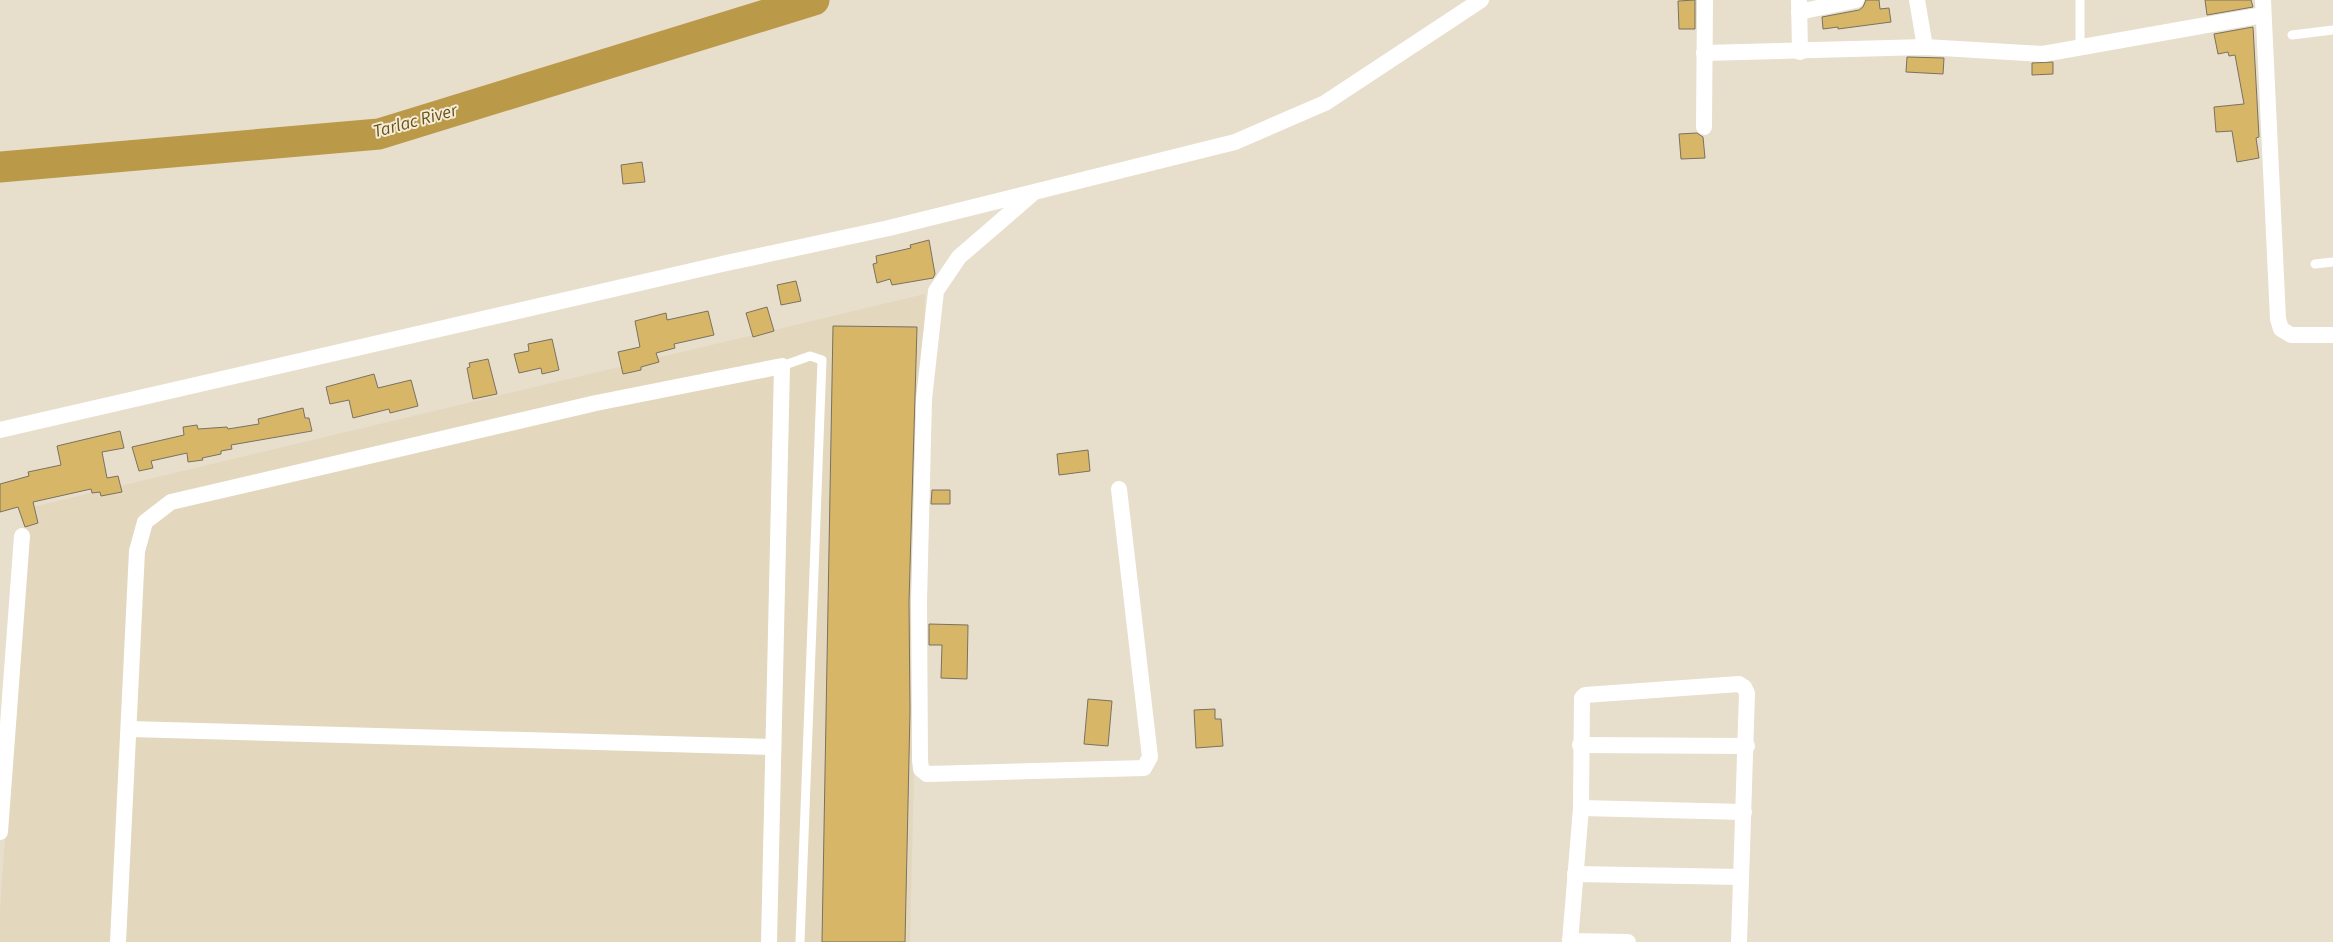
<svg xmlns="http://www.w3.org/2000/svg" width="2333" height="942" font-family="'Source Sans 3',sans-serif">
<rect width="100%" height="100%" fill="#e7decc"/>
<path fill="#e3d7bd" d="M925 294 910 942H0V911L28 508Z"/>
<g fill="none" stroke-linecap="round" stroke-linejoin="round">
<path stroke="#ba9949" stroke-width="31" d="M0 167 379 134 814 0"/>
</g>
<g fill="#d8b667" stroke="#797261">
<path d="M1695 0V29H1679L1678 1Z"/>
<path d="M1866 0H1879L1880 9 1889 8 1891 22 1838 29V27L1823 29 1822 17 1859 10 1863 7Z"/>
<path d="M2205 0H2251L2253 7 2207 15Z"/>
<path d="M2253 27 2259 137 2256 138 2259 158 2237 162 2232 131 2216 132 2214 107 2244 104 2235 55 2229 56 2228 52 2218 54 2214 34Z"/>
<path d="M1907 57 1944 58 1943 74 1906 72Z"/>
<path d="M2053 62V74L2032 75V63Z"/>
<path d="M1697 133 1703 137 1705 158 1681 159 1679 134Z"/>
<path d="M642 162 645 182 623 184 621 165Z"/>
<path d="M929 240 935 274 933 278 892 285 890 279 877 283 873 264 877 263 876 256 911 248 910 245Z"/>
<path d="M796 281 801 301 781 305 777 285Z"/>
<path d="M767 307 774 331 753 337 746 313Z"/>
<path d="M708 311 714 335 674 344 675 348 656 353 659 362 641 367V370L623 374 618 352 640 347 635 321 666 313 667 320Z"/>
<path d="M833 326 917 327 909 602 910 711 905 942H822Z"/>
<path d="M552 339 559 370 542 374 541 368 519 373 514 354 529 351 528 344Z"/>
<path d="M488 359 497 394 473 399 467 368 470 367 469 363Z"/>
<path d="M374 374 378 388 411 380 418 406 390 413 389 409 353 418 349 400 330 404 326 387Z"/>
<path d="M303 408 305 418H309L312 431 231 445 232 449 221 451V454L202 458 203 460 188 462 187 453 151 461 153 468 139 471 132 447 184 435 183 427 197 425 198 429 227 427 228 429 259 424 258 419Z"/>
<path d="M120 431 124 448 102 452 107 478 118 476 122 492 101 496 100 492 92 493 91 489 33 502 38 523 25 527 18 507 0 512V484L29 476 28 472 61 465 57 446Z"/>
<path d="M1088 450 1090 471 1059 475 1057 454Z"/>
<path d="M932 490H950V504H931Z"/>
<path d="M929 624 968 625 967 679 941 678 942 645H929Z"/>
<path d="M1088 699 1112 701 1108 746 1084 744Z"/>
<path d="M1215 709V719H1221L1223 746 1196 748 1194 710Z"/>
</g>
<g fill="none" stroke-linecap="round" stroke-linejoin="round">
<g stroke="#fff" stroke-width="9">
<path d="M2080 0V48"/>
<path d="M2292 35 2333 30"/>
<path d="M2315 264 2333 262"/>
<path d="M782 366 810 356 822 360 800 942"/>
</g>
<g stroke="#fff" stroke-width="16">
<path d="M1799 0 1800 52"/>
<path d="M1917 0 1925 47"/>
<path d="M2263 0 2278 319 2281 329 2291 335H2333"/>
<path d="M1799 12 1856 0"/>
<path d="M1704 53 1925 47 2043 54 2263 15"/>
<path d="M1704 127 1705 0"/>
<path d="M1032 194 959 257 936 291 924 399 919 602 920 760 921 769 927 774 1144 768 1150 757 1119 489"/>
<path d="M0 430 722 264 889 228 1235 142 1325 103 1481 0"/>
<path d="M129 729 773 747"/>
<path d="M1580 745 1747 746"/>
<path d="M1581 808 1744 812"/>
<path d="M0 832 22 536"/>
<path d="M1575 874 1741 877"/>
<path d="M1570 941 1628 942"/>
<path d="M118 942 137 551 145 522 171 502 596 403 782 366 769 942"/>
<path d="M1570 942 1581 808 1582 698 1585 695 1739 684 1744 687 1747 693 1739 942"/>
</g>
</g>
<g text-anchor="middle" dominant-baseline="central" stroke-width="4" stroke-linejoin="round" paint-order="stroke">
<g font-size="18" font-style="italic" fill="#695215" stroke="#f4ecd9">
<text transform="translate(415 121) rotate(-15)">Tarlac River</text>
</g>
</g>
</svg>
